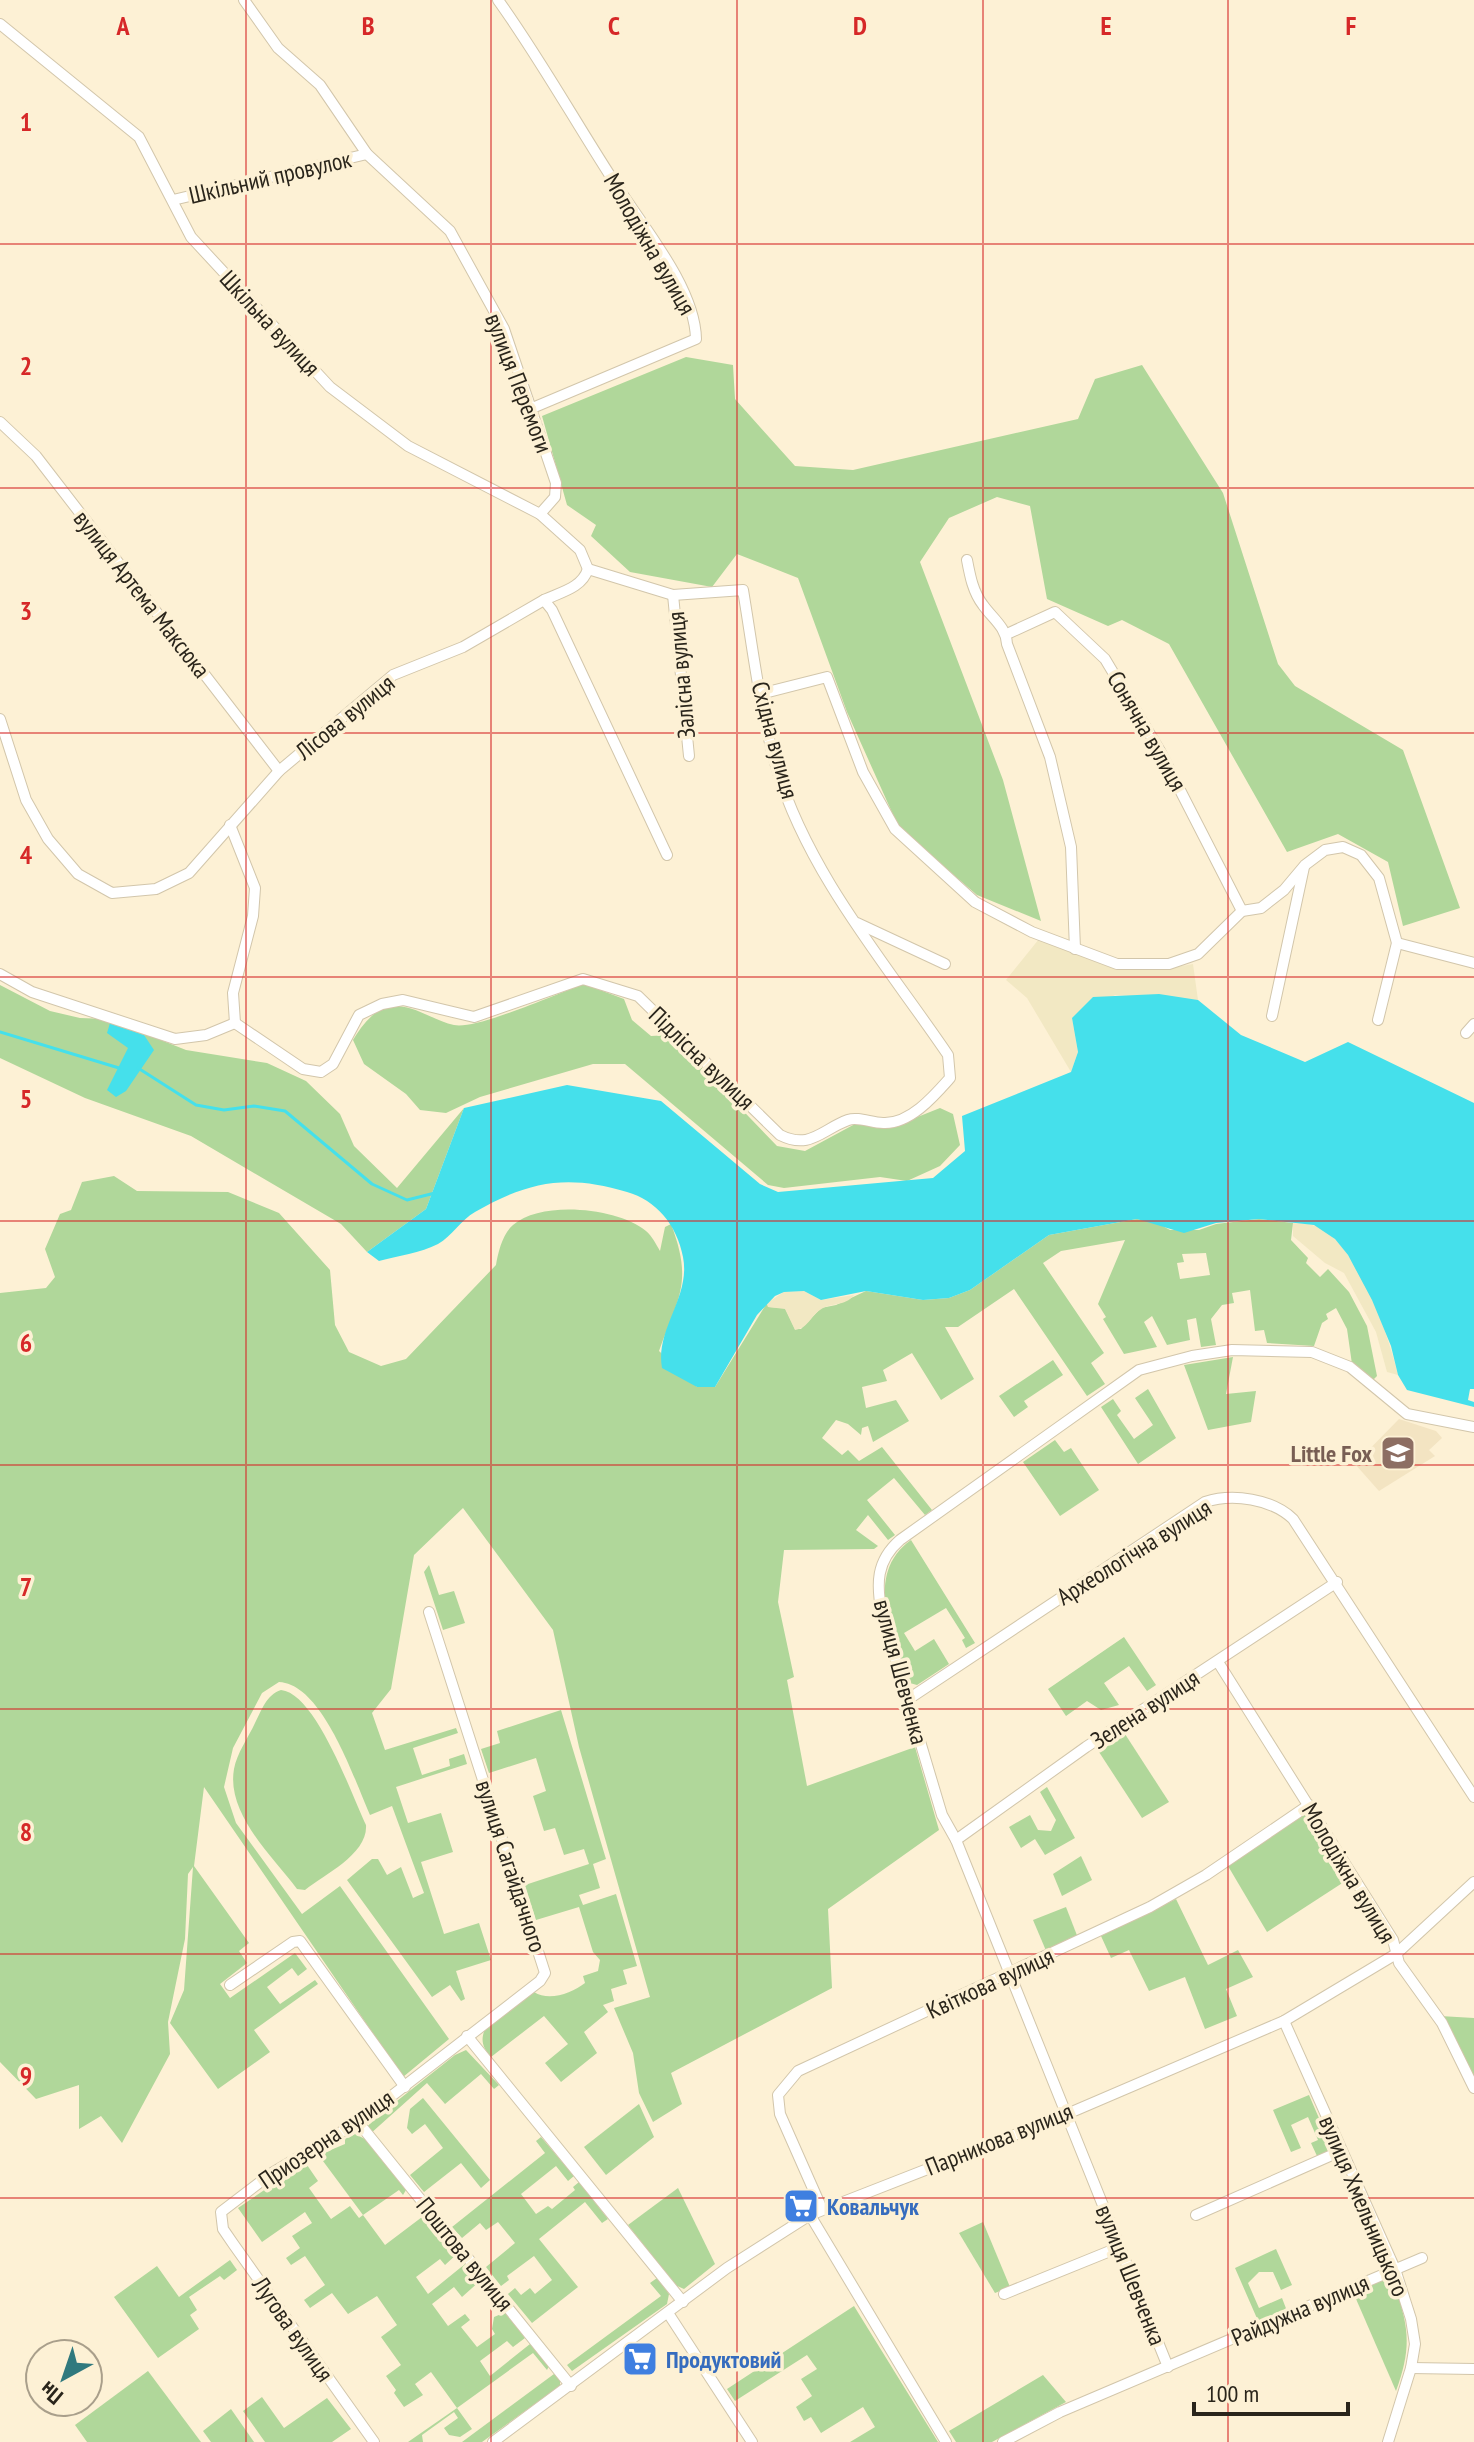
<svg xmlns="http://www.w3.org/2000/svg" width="1474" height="2442" font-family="'PT Sans Narrow',sans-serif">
<rect width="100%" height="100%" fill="#fdf1d5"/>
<path fill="#f3e4c2" d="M1399 1419 1436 1431 1442 1438 1429 1450 1435 1456 1379 1491 1355 1464Z"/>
<g fill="#b0d79a" fill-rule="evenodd">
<path d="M686 357 733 365 735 399 795 466 853 470 1078 419 1095 379 1142 365 1223 493 1278 664 1295 686 1403 750 1460 908 1403 926 1388 862 1338 834 1287 852 1169 644 1122 620 1108 626 1047 599 1030 506 997 497 949 518 920 562 1003 780 1041 921 977 895 899 828 847 712 798 578 737 554 712 587 630 572 591 536 596 525 567 505 542 416Z"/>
<path d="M584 984 624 999 632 1020 651 1036 670 1035 777 1146 805 1151 855 1124 890 1128 940 1108 953 1114 960 1145 940 1166 907 1181 880 1177 784 1188 768 1185 625 1064H593L480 1097 446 1113 420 1110 406 1094 364 1064 353 1040C361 1027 372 1011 388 1007 412 1002 433 1021 454 1025 477 1030 558 993 584 984Z"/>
<path d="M0 985 50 1011 80 1018 108 1019 186 1050 267 1063 306 1081 340 1114 354 1146 397 1188 464 1108 426 1209 367 1252 341 1224 191 1136 85 1098 0 1058Z"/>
<path d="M114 1176 137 1191 228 1192 279 1213 330 1270 335 1325 349 1352 381 1366 406 1359 496 1265C498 1252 503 1233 513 1225 542 1200 618 1208 646 1231 652 1236 656 1244 660 1251L665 1227 671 1224C693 1282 679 1296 659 1351L697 1387H715L767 1303 768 1307 785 1308 795 1329H801L821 1308 836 1305 866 1291 923 1300 949 1298 970 1290 1049 1235 1137 1219 1155 1222 1170 1230H1199L1216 1224 1259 1219 1293 1223 1291 1240 1308 1258 1306 1263 1320 1277 1328 1269 1349 1292 1367 1326 1377 1376 1373 1380 1352 1364 1347 1329 1336 1308 1326 1314 1328 1319 1322 1323 1314 1346 1267 1343 1264 1330 1255 1331 1250 1290 1232 1293 1234 1303 1222 1305 1211 1319 1216 1345 1201 1347 1196 1318 1187 1320 1190 1340 1167 1345 1152 1316 1144 1322 1157 1347 1124 1354 1103 1319 1106 1317 1098 1304 1125 1240 1061 1251 1043 1263 1104 1353 1091 1363 1105 1384 1087 1396 1014 1289 958 1327H945L974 1379 941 1400 912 1353 883 1370 887 1381 862 1387 866 1408 896 1400 909 1421 873 1442 868 1426 862 1428 861 1435 848 1424 836 1420 822 1438 842 1455 848 1450 859 1461 882 1447 932 1510 925 1515 894 1478 867 1500 895 1535 888 1540 868 1515 856 1530 878 1546 874 1549 784 1550 778 1602 794 1677 787 1680 807 1786 915 1747 939 1830 828 1909 832 1988 671 2073 682 2104 653 2122 639 2093 633 2053 614 2008 650 1997 579 1747 553 1630 463 1508 414 1555 391 1689 372 1713 385 1750 456 1728 458 1733 413 1748 422 1775 450 1766 449 1759 464 1754 467 1764 396 1787 408 1823 441 1813 453 1852 421 1862 444 1934 479 1923 491 1960 456 1971 465 1999 461 2001 450 1985 432 1997 347 1880 372 1859H378L387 1875 401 1867 413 1898 424 1893 392 1806 370 1815C354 1779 323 1684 279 1682L262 1693 233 1748 224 1787 236 1823 302 1914 340 1886 449 2039 403 2077 204 1787 194 1866 249 1943 239 1951 247 1963 220 1984 230 1998 295 1953 307 1969 298 1976 292 1968 267 1987 280 2004 315 1980 318 1984 254 2030 270 2052 218 2089 170 2023 184 1990 193 1867 188 1874 185 1939 168 2022 170 2054 122 2143 101 2116 79 2129V2085L36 2099 0 2062V1293L46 1288 55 1277 45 1249 60 1214 71 1210 82 1182ZM1206 1253 1210 1275 1180 1279 1177 1263 1184 1262 1182 1254Z"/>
<path d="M1233 1357 1226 1394 1256 1391 1251 1422 1208 1430 1184 1365Z"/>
<path d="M1053 1360 1063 1375 1024 1401 1028 1407 1014 1417 999 1396Z"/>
<path d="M1148 1389 1176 1438 1138 1464 1101 1407 1113 1399 1121 1411 1117 1415 1134 1439 1153 1425 1135 1398Z"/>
<path d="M1055 1440 1064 1452 1071 1448 1099 1490 1060 1516 1023 1462Z"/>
<path d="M911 1540 975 1643 966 1648 962 1640 965 1638 946 1608 904 1633 915 1651 934 1639 949 1664 917 1685 906 1682C893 1637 863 1574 911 1540Z"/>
<path d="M429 1565 439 1595 454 1591 465 1623 443 1630 424 1572Z"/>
<path d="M1124 1637 1156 1685 1147 1691 1129 1666 1104 1683 1119 1705 1101 1710 1087 1701 1066 1716 1048 1689Z"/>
<path d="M281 1690C316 1693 352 1796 366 1825 368 1854 325 1874 305 1890L297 1889C273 1857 226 1814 234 1769 237 1753 248 1738 255 1723 262 1710 266 1695 281 1690Z"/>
<path d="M561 1710 606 1859 593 1864 600 1888 579 1895 583 1905 616 1894 637 1966 623 1970 627 1984 611 1989 614 2001 603 2005 608 2012 584 2032 597 2053 561 2082 545 2063 568 2044 544 2016 491 2057C483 2048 480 2041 485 2029L534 1992C549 2002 572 1993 585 1983L583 1976 598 1971 600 1960 593 1952 579 1907 536 1920 525 1885 589 1864 584 1849 564 1855 555 1828 544 1831 533 1796 546 1791 536 1758 489 1773 481 1749 500 1743 497 1731Z"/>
<path d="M1125 1734 1169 1802 1142 1818 1099 1752Z"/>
<path d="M1047 1787 1075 1838 1045 1855 1035 1839 1021 1848 1009 1827 1030 1815 1038 1830 1051 1831 1056 1820 1040 1792Z"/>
<path d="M1306 1813 1347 1880 1267 1932 1228 1866Z"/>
<path d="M1081 1856 1092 1880 1062 1896 1053 1874Z"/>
<path d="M1176 1899 1208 1965 1238 1950 1253 1977 1226 1989 1237 2016 1205 2029 1185 1977 1149 1991 1129 1950 1111 1958 1101 1936Z"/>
<path d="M1066 1907 1078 1938 1047 1953 1033 1920Z"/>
<path d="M1440 2016 1474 2018V2078Z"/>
<path d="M466 2050 499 2085 494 2089 481 2074 445 2104 427 2083 370 2134 368 2126 373 2120 455 2055Z"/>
<path d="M1309 2095 1331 2146 1327 2152 1317 2156 1311 2143 1318 2140 1308 2117 1291 2125 1301 2148 1291 2152 1273 2110Z"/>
<path d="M423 2098 490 2180 481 2188 461 2163 424 2192 410 2175 443 2148 425 2124 412 2134 407 2128 410 2109Z"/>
<path d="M639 2104 654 2137 606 2175 584 2147Z"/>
<path d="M355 2134 365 2139 406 2190 403 2195 399 2190 363 2215 385 2245 426 2214 436 2226 433 2231 458 2253 445 2265 440 2259 416 2277 428 2294 465 2264 481 2280 462 2297 454 2287 432 2304 448 2326 465 2314 470 2320 461 2327 477 2347 495 2334 492 2329 494 2317 506 2312 525 2338 513 2347 507 2341 480 2361 490 2376 530 2344 549 2366 547 2370 533 2353 457 2408 472 2429 460 2437 449 2435 444 2428 458 2418 454 2412 422 2435 423 2442H408L457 2408 431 2372 415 2384 423 2395 404 2407 394 2393 396 2390 386 2376 401 2365 381 2337 397 2325 377 2296 348 2314 332 2293 310 2308 304 2300 325 2285 305 2256 291 2265 286 2258 300 2248 292 2236 312 2223 305 2212 262 2242 238 2208 288 2174 286 2170 305 2162 318 2181 309 2188 331 2219 350 2206 359 2218 363 2215 320 2157 314 2160V2157L345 2144V2139Z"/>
<path d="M541 2137 574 2176 568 2181 556 2166 521 2194 536 2214 548 2206 552 2209 575 2190 573 2187 579 2182 608 2219 602 2223 585 2202 539 2239 578 2287 532 2323 508 2294 515 2288 521 2295 530 2288 535 2294 552 2280 534 2256 507 2276 509 2280 501 2286 486 2267 515 2243 498 2222 486 2230 480 2223 462 2238 452 2227 545 2153 536 2141Z"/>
<path d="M678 2188 715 2264 684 2289 675 2285 628 2225Z"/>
<path d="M983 2222 1010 2287 995 2293 959 2233Z"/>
<path d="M1276 2249 1292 2285 1281 2290 1273 2272H1259L1248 2283 1259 2308 1282 2298 1287 2311 1259 2323 1235 2268Z"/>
<path d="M230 2260 237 2270 224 2280 220 2276 189 2297 197 2310 190 2315 199 2329 158 2358 114 2297 157 2266 179 2297Z"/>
<path d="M1389 2277 1393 2279C1408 2326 1413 2344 1396 2391L1353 2292Z"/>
<path d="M657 2278 669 2294 667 2304 572 2371 567 2365 661 2296 650 2283Z"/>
<path d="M854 2306 938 2442H850L875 2427 863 2407 821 2433 811 2417 804 2421 796 2407 812 2396 801 2379 817 2369 807 2355 735 2401 727 2389Z"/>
<path d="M148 2371 201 2442H87L75 2425Z"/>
<path d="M554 2374 560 2379V2386L482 2442H462Z"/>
<path d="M1043 2375 1066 2402 992 2442H956L949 2431Z"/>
<path d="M262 2397 284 2428 327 2398 351 2429 332 2442H265L243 2411Z"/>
<path d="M231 2409 254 2442H211L203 2431Z"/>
</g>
<g fill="#f2e8c3">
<path d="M1039 939C1095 961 1132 977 1193 964L1198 1000 1115 995 1072 1018 1078 1052 1071 1072 1027 998 1006 980Z"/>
<path d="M1293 1223C1299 1224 1306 1223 1312 1225 1355 1236 1389 1336 1398 1375L1387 1372 1376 1332 1344 1273 1325 1263 1293 1236Z"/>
<path d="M804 1291 821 1300 854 1295C845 1307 830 1302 820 1310 810 1317 808 1328 795 1330L785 1309 768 1307 767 1303 784 1292Z"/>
</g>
<g fill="#45e0eb">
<path d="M1159 994 1198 1000 1241 1035 1305 1062 1348 1042 1474 1103V1389H1470L1468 1400 1474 1402V1407L1407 1390 1398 1375 1391 1346 1372 1300 1348 1255 1335 1239 1314 1225 1259 1219 1216 1223 1184 1233 1137 1219 1049 1235 970 1290 949 1298 923 1300 866 1291 821 1300 804 1291 784 1292 775 1296 757 1315 715 1387H697L662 1368C655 1329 691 1297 683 1257 677 1225 656 1200 627 1192 567 1174 529 1181 475 1212 461 1220 452 1236 438 1244 421 1253 397 1256 379 1261L367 1252 426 1209 464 1108 567 1085 661 1101 760 1184 778 1192 933 1178 965 1151 962 1116 1071 1072 1078 1052 1072 1018 1093 997Z"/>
<path d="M110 1023 144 1035 154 1050 126 1091 116 1097 107 1090 128 1048 107 1033Z"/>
</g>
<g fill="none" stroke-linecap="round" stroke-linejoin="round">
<g stroke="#45e0eb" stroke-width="3">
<path d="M0 1032 119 1068"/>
<path d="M138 1068 196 1105 224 1110 254 1106 285 1111 372 1184 407 1200 435 1193"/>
</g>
<defs>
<g id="street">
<path d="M244 0 278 48 320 85 367 154 450 231 504 329 556 483 555 497 540 514"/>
<path d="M498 0C539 57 573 118 611 177 639 222 695 286 696 339L530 409"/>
<path d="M0 24 139 137 191 237 330 387 408 446 540 514 580 550 588 569"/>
<path d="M173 200 367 154"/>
<path d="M0 422 36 456 279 771"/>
<path d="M967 560C970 576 973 592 983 605 993 619 1006 627 1007 644L1050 757 1071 847 1075 949"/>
<path d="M673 595 689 756"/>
<path d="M544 600C561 592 582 588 588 569"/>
<path d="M1007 634 1055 612 1105 659 1160 751 1242 911"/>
<path d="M760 694 827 677 863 772 895 829 975 902 1032 932 1117 964H1169L1198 954 1242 911 1261 908 1284 890 1305 865 1325 850 1343 847 1361 855 1379 878 1397 943 1474 963"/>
<path d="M0 719 26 800 48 839 78 874 112 893 156 889 189 873 279 771 393 675 463 647 544 600 552 610 667 855"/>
<path d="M230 825 255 888 253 916 233 993 235 1023"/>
<path d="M857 923 945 964"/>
<path d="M0 974 32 992 175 1039 206 1035 235 1023"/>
<path d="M1272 1016 1304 867"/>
<path d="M1378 1020 1397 943"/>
<path d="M235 1023 303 1069 321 1072 333 1064 359 1015 382 1004 403 1000 474 1017 583 979 638 996 780 1135C810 1150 821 1130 848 1120 859 1116 873 1124 885 1123 911 1123 934 1096 950 1078L948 1055C887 965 809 875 777 769 760 712 753 650 743 590L673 595 588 569"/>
<path d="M1466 1033 1474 1024"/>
<path d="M1218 1662 1393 1940 1399 1963 1442 2023 1474 2088"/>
<path d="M907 1700 1205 1502C1233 1493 1272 1499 1293 1519L1474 1797"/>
<path d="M956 1840 1086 1747 1337 1582"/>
<path d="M230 1985 293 1942 300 1941 405 2087"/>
<path d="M1284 2021 1395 2269 1411 2319 1415 2344 1411 2368 1388 2442"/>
<path d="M467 2036 683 2302"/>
<path d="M358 2122 571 2386"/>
<path d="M822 2209 780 2114 778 2095 798 2071 1150 1907 1206 1875 1309 1805"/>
<path d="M810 2215 946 2442"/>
<path d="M1196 2215 1341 2151"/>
<path d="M1004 2294 1120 2247"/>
<path d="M668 2313 752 2442"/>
<path d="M1168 2367 956 1840 942 1815 882 1614C876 1584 876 1561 900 1540L1139 1370 1192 1356 1232 1350 1312 1352 1350 1367 1407 1414 1474 1427"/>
<path d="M1411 2368 1474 2369"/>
<path d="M374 2442 234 2245 223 2229 221 2212 272 2173 358 2122 540 1981 545 1973 429 1612"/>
<path d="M493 2442 727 2268 810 2215 1053 2120 1284 2021 1396 1954 1474 1882"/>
<path d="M1003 2442 1060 2412 1422 2258"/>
</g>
</defs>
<use href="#street" stroke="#d2c6ab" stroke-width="12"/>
<use href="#street" stroke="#fff" stroke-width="10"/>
</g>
<path fill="none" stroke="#d62828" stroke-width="2" stroke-opacity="0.55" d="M246 0V2442M491 0V2442M737 0V2442M983 0V2442M1228 0V2442M0 244H1474M0 488H1474M0 733H1474M0 977H1474M0 1221H1474M0 1465H1474M0 1709H1474M0 1954H1474M0 2198H1474"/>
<defs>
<symbol id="school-square" viewBox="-11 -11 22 22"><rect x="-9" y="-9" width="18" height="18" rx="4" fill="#8d6e63" stroke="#fdf1d5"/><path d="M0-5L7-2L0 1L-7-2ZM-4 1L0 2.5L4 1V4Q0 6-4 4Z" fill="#fff"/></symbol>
<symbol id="supermarket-square" viewBox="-11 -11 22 22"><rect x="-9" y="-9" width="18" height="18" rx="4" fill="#3f7fe0" stroke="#fdf1d5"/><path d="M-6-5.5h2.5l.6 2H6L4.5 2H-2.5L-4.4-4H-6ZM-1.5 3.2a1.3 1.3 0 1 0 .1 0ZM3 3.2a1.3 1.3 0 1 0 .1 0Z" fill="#fff"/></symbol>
</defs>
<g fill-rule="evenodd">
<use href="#school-square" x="1378" y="1433" width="40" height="40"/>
<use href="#supermarket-square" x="781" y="2186" width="40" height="40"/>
<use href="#supermarket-square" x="620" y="2339" width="40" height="40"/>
</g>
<g text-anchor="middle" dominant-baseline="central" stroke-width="7" stroke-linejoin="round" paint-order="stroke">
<g font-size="24" fill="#2a251b" stroke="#fdf1d5">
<text transform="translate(270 177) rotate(-13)">Шкільний провулок</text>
<text transform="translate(650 244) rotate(60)">Молодіжна вулиця</text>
<text transform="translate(270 323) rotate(47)">Шкільна вулиця</text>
<text transform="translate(519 383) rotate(69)">вулиця Перемоги</text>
<text transform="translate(142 594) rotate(52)">вулиця Артема Максюка</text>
<text transform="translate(681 675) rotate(-95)">Залісна вулиця</text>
<text transform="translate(345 717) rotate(-39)">Лісова вулиця</text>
<text transform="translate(1147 731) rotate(60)">Сонячна вулиця</text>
<text transform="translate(775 740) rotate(75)">Східна вулиця</text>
<text transform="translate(702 1058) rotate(44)">Підлісна вулиця</text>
<text transform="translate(1134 1552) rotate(-32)">Археологічна вулиця</text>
<text transform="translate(901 1672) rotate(75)">вулиця Шевченка</text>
<text transform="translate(1145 1709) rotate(-33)">Зелена вулиця</text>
<text transform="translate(511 1866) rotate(72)">вулиця Сагайдачного</text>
<text transform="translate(1349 1873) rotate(59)">Молодіжна вулиця</text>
<text transform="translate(990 1983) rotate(-25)">Квіткова вулиця</text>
<text transform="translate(326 2139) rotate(-34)">Приозерна вулиця</text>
<text transform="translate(999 2139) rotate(-22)">Парникова вулиця</text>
<text transform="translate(1364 2206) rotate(67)">вулиця Хмельницького</text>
<text transform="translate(465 2254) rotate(51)">Поштова вулиця</text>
<text transform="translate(1131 2275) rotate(68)">вулиця Шевченка</text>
<text transform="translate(1300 2310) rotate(-23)">Райдужна вулиця</text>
<text transform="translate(293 2329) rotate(55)">Лугова вулиця</text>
</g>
<g font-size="24" font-weight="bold" fill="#785e54" stroke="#fdf1d5" text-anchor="end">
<text x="1372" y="1453">Little Fox</text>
</g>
<g font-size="24" font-weight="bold" fill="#366cbe" stroke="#fdf1d5" text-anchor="start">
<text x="827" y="2206">Ковальчук</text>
<text x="666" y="2359">Продуктовий</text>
</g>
</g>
<g font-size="26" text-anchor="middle" font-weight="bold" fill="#d62828" stroke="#fdf1d5" stroke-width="7" stroke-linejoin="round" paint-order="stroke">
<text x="123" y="35">A</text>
<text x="368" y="35">B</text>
<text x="614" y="35">C</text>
<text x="860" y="35">D</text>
<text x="1106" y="35">E</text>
<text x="1351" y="35">F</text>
<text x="26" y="131">1</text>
<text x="26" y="375">2</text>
<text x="26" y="620">3</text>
<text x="26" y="864">4</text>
<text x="26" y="1108">5</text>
<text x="26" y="1352">6</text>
<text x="26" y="1596">7</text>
<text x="26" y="1841">8</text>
<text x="26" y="2085">9</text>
</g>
<g transform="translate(64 2378) rotate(220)"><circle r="38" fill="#fdf1d5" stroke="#a99f8b" stroke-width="2"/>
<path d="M0-6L14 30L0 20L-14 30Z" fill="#30797e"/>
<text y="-12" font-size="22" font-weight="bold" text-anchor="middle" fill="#2a251b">Пн</text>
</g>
<path d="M1194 2402v12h154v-12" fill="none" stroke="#2a251b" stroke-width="4"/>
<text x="1206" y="2402" font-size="24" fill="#2a251b" stroke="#fdf1d5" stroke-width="6" paint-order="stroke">100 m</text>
</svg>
